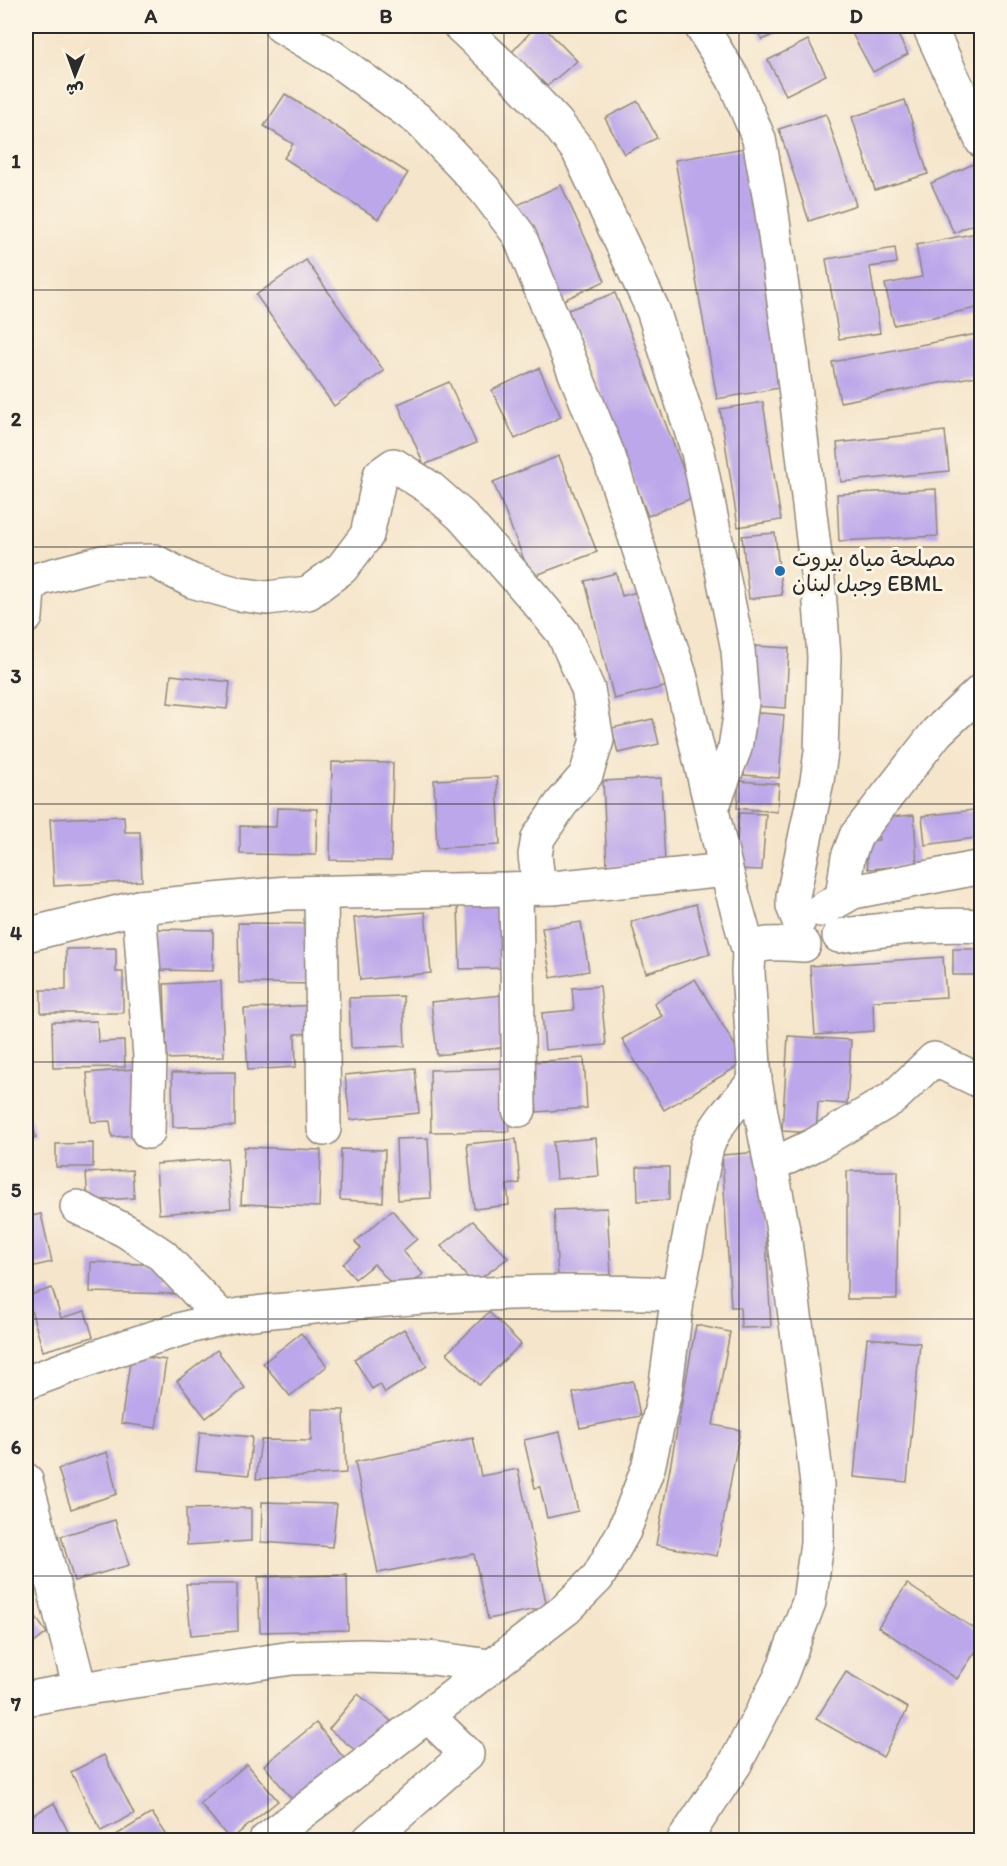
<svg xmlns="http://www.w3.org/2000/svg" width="1007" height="1866" font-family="Itim,'Playpen Sans Arabic',sans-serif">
<rect width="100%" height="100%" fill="#fcf5e5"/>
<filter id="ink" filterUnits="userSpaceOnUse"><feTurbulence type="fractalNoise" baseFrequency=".0167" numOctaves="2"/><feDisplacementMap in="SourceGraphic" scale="12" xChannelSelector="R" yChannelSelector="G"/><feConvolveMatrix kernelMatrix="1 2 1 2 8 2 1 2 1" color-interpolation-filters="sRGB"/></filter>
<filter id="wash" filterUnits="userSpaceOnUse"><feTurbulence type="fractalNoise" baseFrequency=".008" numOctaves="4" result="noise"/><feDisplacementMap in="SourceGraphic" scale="24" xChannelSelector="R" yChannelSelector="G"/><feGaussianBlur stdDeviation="1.35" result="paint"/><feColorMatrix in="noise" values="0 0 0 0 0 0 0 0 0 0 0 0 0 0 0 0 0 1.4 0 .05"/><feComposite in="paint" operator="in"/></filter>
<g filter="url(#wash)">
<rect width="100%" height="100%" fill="#f5e5ca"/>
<g id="blocks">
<g fill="#bca7ea">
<path d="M536 26H543L577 61 547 86 512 52Z"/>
<path d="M755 26H791L762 40Z"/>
<path d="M848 26H893L908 54 873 72Z"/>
<path d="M808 40 826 75 786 95 768 60Z"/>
<path d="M285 94 408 173 378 219 284 158 293 144 264 126Z"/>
<path d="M905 100 928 174 875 190 852 117Z"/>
<path d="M638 101 657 138 624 154 605 118Z"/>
<path d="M826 114 856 205 809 221 779 129Z"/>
<path d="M750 147 791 386 717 399 675 160Z"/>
<path d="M980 161 982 220 954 233 931 183Z"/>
<path d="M561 185 605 281 555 304 511 208Z"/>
<path d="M982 232V307L894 325 885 284 922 277 916 245Z"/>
<path d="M895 248 897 263 870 267 880 333 839 339 826 259Z"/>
<path d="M306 260 384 371 334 406 256 295Z"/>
<path d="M615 293 694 497 648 516 568 310Z"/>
<path d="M982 333V375L840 402 832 362Z"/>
<path d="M539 368 561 417 515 439 492 390Z"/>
<path d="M449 382 476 443 424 465 398 404Z"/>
<path d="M763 402 781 520 738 527 720 409Z"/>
<path d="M945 431 949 471 841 482 837 443Z"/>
<path d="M559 456 597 552 531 577 493 482Z"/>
<path d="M936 489 938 536 839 541 837 494Z"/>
<path d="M775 533 782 595 749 599 742 536Z"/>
<path d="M616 573 622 596 637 592 645 626 653 624 668 686 614 699 585 581Z"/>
<path d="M755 646 789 648 786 708 752 706Z"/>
<path d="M171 675 230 682 227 709 168 703Z"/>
<path d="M749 712 784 715 779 778 744 775Z"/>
<path d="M653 719 659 744 618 753 612 728Z"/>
<path d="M332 762 393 763 391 861 330 860Z"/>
<path d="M497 777 500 845 437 848 434 780Z"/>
<path d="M661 778 665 864 607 867 603 781Z"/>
<path d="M739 781 779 784 777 812 737 808Z"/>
<path d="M277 808 317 809 316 855 240 854V826L276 827Z"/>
<path d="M982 809V837L925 845 922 816Z"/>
<path d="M739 813 766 814 762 870 735 869Z"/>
<path d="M914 815 917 865 868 869 865 841 879 840 877 818Z"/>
<path d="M124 816 125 832H140L142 881 54 886 50 819Z"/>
<path d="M506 904 508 968 460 969 458 906Z"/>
<path d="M696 904 710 954 646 973 631 922Z"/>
<path d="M425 912 431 973 360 980 354 918Z"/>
<path d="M581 922 589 971 551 978 542 928Z"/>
<path d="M238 923 315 924V984L239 983Z"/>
<path d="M152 929 213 930V971L151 970Z"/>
<path d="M116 948V972H123V1013H41V990H66V949Z"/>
<rect x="953" y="949" width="29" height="26"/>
<path d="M943 957 946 997 873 1001 874 1031 815 1035 810 966Z"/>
<path d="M695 979 745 1062 664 1110 622 1039 662 1016 654 1003Z"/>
<path d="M221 981 224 1057 167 1059 164 984Z"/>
<path d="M600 986 606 1045 545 1050 542 1013 574 1010 572 988Z"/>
<path d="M502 995 508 1047 437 1055 431 1002Z"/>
<path d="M403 996 405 1046 351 1048 349 998Z"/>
<path d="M314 1005 316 1033 295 1034 296 1067 248 1070 244 1009Z"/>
<path d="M97 1021 98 1042 124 1041 125 1067 53 1068 52 1022Z"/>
<path d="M788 1036 851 1040 847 1104 818 1102 816 1133 782 1131Z"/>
<path d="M584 1058 587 1108 537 1112 533 1062Z"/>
<path d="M415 1068 419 1113 350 1120 345 1075Z"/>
<path d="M508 1068 509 1131 431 1132 430 1070Z"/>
<path d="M134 1069 139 1135 112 1137 110 1121 91 1122 87 1073Z"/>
<path d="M235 1072V1126L173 1127 172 1073Z"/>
<path d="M26 1108 36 1137 26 1140Z"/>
<path d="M428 1138 431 1198 398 1200 396 1139Z"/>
<path d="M596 1138 599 1176 556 1179 553 1142Z"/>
<path d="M516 1139 520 1183 507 1185 509 1205 474 1209 467 1144Z"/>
<path d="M93 1143V1167H56V1144Z"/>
<path d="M244 1147 321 1150 319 1207 241 1204Z"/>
<path d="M341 1149 385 1150 383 1202 340 1200Z"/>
<path d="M761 1152 771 1327 741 1328 740 1307H731L722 1155Z"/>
<path d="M227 1158 231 1208 159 1214 156 1164Z"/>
<path d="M637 1167H669V1200L638 1201Z"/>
<path d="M132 1170 134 1198 88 1201 86 1173Z"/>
<path d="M847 1171H898L897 1299H847Z"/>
<path d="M607 1208 611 1275 558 1278 554 1210Z"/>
<path d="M392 1210 417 1239 403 1251 423 1274 400 1294 374 1264 355 1279 343 1264 361 1248 355 1242Z"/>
<path d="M41 1214 52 1262 26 1268V1217Z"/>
<path d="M473 1221 508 1258 473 1284 441 1246Z"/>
<path d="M91 1262 163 1265V1282L180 1283V1294L90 1292Z"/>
<path d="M52 1288 61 1318 85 1311 93 1337 43 1351 27 1296Z"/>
<path d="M489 1312 521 1344 479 1385 447 1353Z"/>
<path d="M696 1325 730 1332 713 1425 740 1430 717 1556 656 1545Z"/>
<path d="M404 1329 427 1366 385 1393 380 1384 372 1389 354 1359Z"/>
<path d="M301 1333 327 1366 290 1396 263 1363Z"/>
<path d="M867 1338 920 1343 907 1482 854 1477Z"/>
<path d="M217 1350 245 1388 206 1418 177 1381Z"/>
<path d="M131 1355 166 1360 156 1428 121 1423Z"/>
<path d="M633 1381 640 1416 580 1428 573 1393Z"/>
<path d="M311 1409 344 1410 346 1473 256 1479 261 1440 311 1441Z"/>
<path d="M200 1432 252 1437 249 1475 196 1470Z"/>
<path d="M560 1432 578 1511 547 1518 540 1487 535 1488 524 1440Z"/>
<path d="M473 1438 481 1476 518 1469 547 1607 488 1619 474 1554 378 1573 355 1462Z"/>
<path d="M107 1452 117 1494 71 1509 58 1469Z"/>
<path d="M262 1502 337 1504 332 1547 261 1542Z"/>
<path d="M251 1508V1541L187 1545 186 1509Z"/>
<path d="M115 1520 129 1565 74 1581 61 1536Z"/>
<path d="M347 1575 348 1630 260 1632 258 1577Z"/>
<path d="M186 1584H237L238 1631 191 1635Z"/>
<path d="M907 1584 982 1634V1642L957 1679 878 1627Z"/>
<path d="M26 1604 47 1633 26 1649Z"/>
<path d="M846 1672 908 1708 883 1757 816 1719Z"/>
<path d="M358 1694 391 1721 362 1756 329 1729Z"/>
<path d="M316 1723 346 1761 294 1802 264 1765Z"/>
<path d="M104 1755 134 1814 101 1831 71 1772Z"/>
<path d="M247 1764 278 1801 230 1840 200 1803Z"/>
<path d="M54 1803 72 1840H26V1819Z"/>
<path d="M152 1813 170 1840H108Z"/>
</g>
</g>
</g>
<g filter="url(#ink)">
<use href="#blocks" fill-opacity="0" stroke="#90887a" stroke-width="1.5"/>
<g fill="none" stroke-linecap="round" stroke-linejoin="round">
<defs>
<g id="minor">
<path d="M281 26 334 58 420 121 485 190 519 235 609 457 680 675 726 870 749 952"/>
<path d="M460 26 509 72 556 122 578 150 653 310 698 452 738 650 742 703 735 748 712 808"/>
<path d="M929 26 982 141"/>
<path d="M26 617 28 589 39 579 103 562 154 561 192 581 238 594 267 598 308 593 342 568 367 535 380 475 394 465 430 488 462 516 535 599 563 633 588 689 597 740 586 775 561 804 538 838 535 855 539 888"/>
<path d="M516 889 519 1110"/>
<path d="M321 893 324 1129"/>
<path d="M842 897 848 857 856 836 937 732 982 690"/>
<path d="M139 907 150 1057 148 1132"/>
<path d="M26 935 139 907 287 893 553 888 726 870"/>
<path d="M770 1159 787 1158 816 1144 893 1098 934 1059 982 1082"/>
<path d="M77 1207 126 1231 162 1255 222 1318"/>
<path d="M26 1383C89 1359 153 1335 220 1319 250 1311 284 1311 315 1307 435 1293 558 1289 678 1294"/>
<path d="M26 1480 80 1689"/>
<path d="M26 1699 80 1689 292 1658 363 1656 433 1658 490 1666"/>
<path d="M266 1840 566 1609 598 1577 624 1531 648 1468 665 1391 678 1294 707 1146C717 1121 738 1101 755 1081"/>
<path d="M369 1840 467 1754 428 1716"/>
</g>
<g id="major">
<path d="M701 26 734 80 759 139 771 206 792 361 819 590 824 657 821 752 817 781 793 896V906L799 921"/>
<path d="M821 910 853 892 982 867"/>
<path d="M839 936C886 929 933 923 982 926"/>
<path d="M684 1840 735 1764 780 1678 809 1602 817 1543V1485L813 1448 784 1235 755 1081 748 972 749 952C761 939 787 945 804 945"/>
</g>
</defs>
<use href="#minor" stroke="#90887a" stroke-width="36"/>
<use href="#major" stroke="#90887a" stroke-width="36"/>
<use href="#minor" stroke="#fff" stroke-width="33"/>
<use href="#major" stroke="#fff" stroke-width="33"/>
</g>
</g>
<path fill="none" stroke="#2b2b2b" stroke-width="1.5" stroke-opacity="0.55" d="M268 26V1840M504 26V1840M739 26V1840M26 290H982M26 547H982M26 804H982M26 1062H982M26 1319H982M26 1576H982"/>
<circle fill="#1f6fb2" stroke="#fcf5e5" stroke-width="2" cx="780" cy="571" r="6"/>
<g text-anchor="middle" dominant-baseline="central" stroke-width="6" stroke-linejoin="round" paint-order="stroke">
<g font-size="22" fill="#2b2b2b" stroke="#fcf5e5" text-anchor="start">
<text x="792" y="558">مصلحة مياه بيروت<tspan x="792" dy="25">وجبل لبنان EBML</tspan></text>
</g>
</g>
<rect width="1007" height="1866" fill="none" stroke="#fcf5e5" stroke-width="66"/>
<g transform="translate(75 75) rotate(181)" stroke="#fcf5e5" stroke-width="4.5" paint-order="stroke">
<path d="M0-4.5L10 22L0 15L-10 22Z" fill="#2b2b2b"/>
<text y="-9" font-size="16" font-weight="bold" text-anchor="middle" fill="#2b2b2b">ش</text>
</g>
<rect x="33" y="33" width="941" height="1800" fill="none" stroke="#2b2b2b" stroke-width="2"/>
<g font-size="20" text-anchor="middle" font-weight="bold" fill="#2b2b2b">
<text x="151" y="23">A</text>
<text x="386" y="23">B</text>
<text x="621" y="23">C</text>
<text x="856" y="23">D</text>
<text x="16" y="168">1</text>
<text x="16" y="426">2</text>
<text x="16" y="683">3</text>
<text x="16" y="940">4</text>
<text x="16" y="1197">5</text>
<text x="16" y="1454">6</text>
<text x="16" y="1711">7</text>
</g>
</svg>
